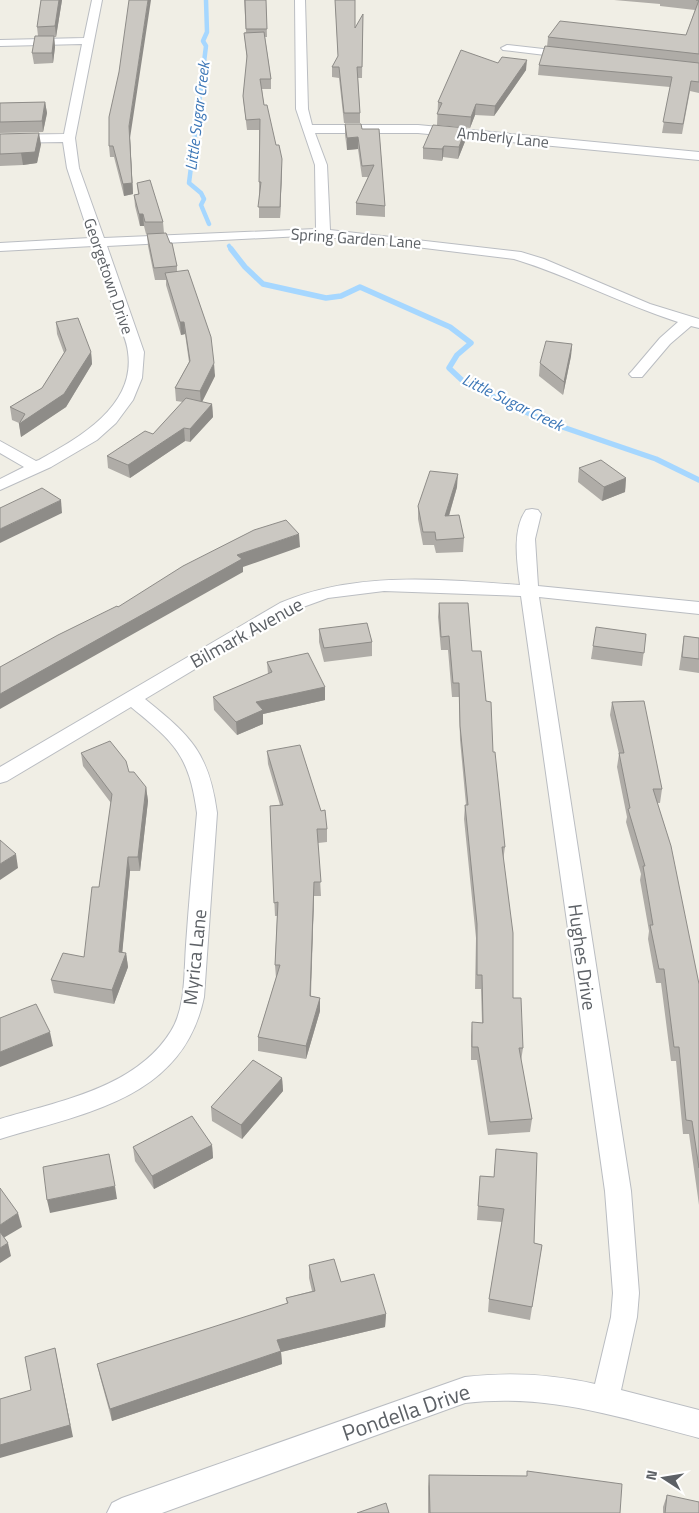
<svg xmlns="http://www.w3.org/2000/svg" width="699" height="1513" font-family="'Titillium Web',sans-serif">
<rect width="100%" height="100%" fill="#f0eee5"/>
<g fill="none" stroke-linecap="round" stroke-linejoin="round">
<g stroke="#a6d7ff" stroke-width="4.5">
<path d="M206 0 207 32 203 41 206 46 189 183 201 193 204 199 201 205 209 224"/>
<path d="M229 246 232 250"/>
</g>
<path stroke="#a6d7ff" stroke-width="5.5" d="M231 249 245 267 263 284 326 298 341 296 360 287 450 327 471 343 457 355 449 368 465 383 545 421 656 459 699 480"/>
<defs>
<g id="minor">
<path d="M92 0H102L75 138 79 168 104 238 316 229 315 165 296 109 295 0H305L308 109 312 125H418L699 152V160L418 133H315L327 165 330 230 521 252 544 259 650 304 699 319V328L691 326 670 344 642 377H632L629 374 632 371 660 338 678 322C622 304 570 276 514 259L351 239 302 236 107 246 144 352 142 378 133 400 116 423 97 440 51 467 0 490V479L24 467 0 453V441L36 461 39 460C79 438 136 406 128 352 127 341 121 329 117 319 109 295 101 271 93 246L0 251V243L90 238 67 168 63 142 0 143V135L64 134 82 44 0 46V40L84 38Z"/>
<path d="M507 45 570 52 576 55 570 58 503 50 501 48Z"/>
<path d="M532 509 538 510 541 514 535 539 538 586 699 602V614L539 597 631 1191 639 1293 637 1317 621 1390 699 1410V1438C619 1417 548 1393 465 1403L162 1513H107L112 1503 122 1498 465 1377C509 1372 551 1374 595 1384L611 1317 613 1293 605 1191 521 596 384 591 328 598 292 611 145 699C191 736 209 753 217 813L204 997C183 1099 85 1113 0 1139V1119C59 1101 136 1088 171 1031 186 1007 184 972 186 945 189 901 193 857 197 813 189 755 175 743 131 707L7 781 0 783V767L280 603C355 571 439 579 520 585 517 562 512 530 526 510Z"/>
</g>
</defs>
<use href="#minor" stroke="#babdc2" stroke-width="2"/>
<use href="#minor" fill="#fff" fill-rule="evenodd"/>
</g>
<g fill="#afaca7">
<path d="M41 0H62L56 37H54L55 47 53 63 34 64 32 53 38 36 37 27Z"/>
<path d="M244 0H266L267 37H265L271 79V89H262L264 105 282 169 280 218H259V130H247L244 106 243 96 247 60 244 33 246 32Z"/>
<path d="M335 0H355V28L363 14 362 78H358L360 113V123H344L339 78 332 77V67L338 57Z"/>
<path d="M614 0H699V93L690 91 682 134 662 133 670 87 538 75 539 65 547 47 548 37 686 35 695 10 660 6V4Z"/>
<path d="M498 63 526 70 494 116 475 115 470 128 437 125 438 102Z"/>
<path d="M119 72 130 138 133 194 124 196 114 157H110L109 146Z"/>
<path d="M45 102 47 113 43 132 0 133V103Z"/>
<path d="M345 124 362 129H379L385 206V217L356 215V203L368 177H362L358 149 347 150 345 135Z"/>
<path d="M0 134 41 144 37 163 23 165 0 166Z"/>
<path d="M466 139 458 159 443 157 442 161 423 159V148Z"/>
<path d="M137 183 163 222 164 233 177 266V272L215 376 202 402 212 404 213 417 190 442 185 441 130 478 108 468 107 456 153 434 183 402 176 401 175 388 189 362 185 334 181 335 166 285V280H155L148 246 147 234H146L144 226H140L135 206 134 195 138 194Z"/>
<path d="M56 322 91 352 92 364 66 407 21 437 19 423 12 420 10 407 42 388 64 353 57 334Z"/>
<path d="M572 344 571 356 563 395 539 376 540 363Z"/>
<path d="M579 468 626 478 625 492 602 501 578 482Z"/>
<path d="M457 487 449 516 464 538 463 552 436 553 434 545H423L418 519V506Z"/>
<path d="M439 603 472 651 486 701 505 847 503 861 513 998 523 1048 521 1061 532 1119 530 1132 488 1135 477 1060H471V1036L472 1022 482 1023 481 989H475L476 938 464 819 465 805H466L460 740 459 697H452L448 650H441L438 617Z"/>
<path d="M319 629 372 642V656L324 662 319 642Z"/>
<path d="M646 634 642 666 591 659 593 646Z"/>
<path d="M684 636 699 638V673L679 670Z"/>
<path d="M267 662 325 687V700L263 714V724L237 735 214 710 213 697 268 674Z"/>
<path d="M612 702 662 789 660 803H657L699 984V1205L689 1134H683L676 1061H671L661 983H656L648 939 649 931 640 880 641 874 626 822 627 817 617 767 619 754 610 715Z"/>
<path d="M267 751 327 829V842L318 843 321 896H314L311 996 320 998V1011L306 1059 258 1051V1037L276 978 275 965 277 916H275L270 806 280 805 268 764Z"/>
<path d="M81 753 129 772 146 787 148 801 140 871H130L122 953H126L128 967 114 1004 54 993 51 980 84 957 99 887 111 803 83 766Z"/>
<path d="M282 1078 283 1091 242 1139 212 1121 211 1107Z"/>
<path d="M212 1145 213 1158 154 1189 135 1161 133 1147Z"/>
<path d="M496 1149 534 1243 542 1245 530 1320 488 1312 489 1299 502 1222 477 1220 480 1176 494 1177Z"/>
<path d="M309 1265 341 1282 386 1314 385 1327 281 1352 282 1364 112 1421 100 1377 97 1364 287 1304 286 1298 312 1291 309 1278Z"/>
<path d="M429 1475 620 1513H428V1487Z"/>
<path d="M667 1495 699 1513H663V1507Z"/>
</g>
<g fill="#8e8c88">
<path d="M59 0H62L56 37 55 26Z"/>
<path d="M148 0H151L130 138 133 194 124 196 123 184 129 126Z"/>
<path d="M54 36 55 47 53 63 52 53Z"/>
<path d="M527 60 526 70 494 116 495 106Z"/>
<path d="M45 102 47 113 43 132 42 121Z"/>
<path d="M476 104 475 115 470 128 471 117Z"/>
<path d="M466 128V139L458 159 459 147Z"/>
<path d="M39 133 41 144 37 163 23 165 21 153Z"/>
<path d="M358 137V149L347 150V138Z"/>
<path d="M444 146 443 157 442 161V149Z"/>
<path d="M282 159V169L280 218V207Z"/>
<path d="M139 214H143L144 226H140Z"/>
<path d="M180 322H184L185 334 181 335Z"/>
<path d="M572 344 571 356 563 395 564 382Z"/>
<path d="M91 352 92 364 66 407 21 437 19 424Z"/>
<path d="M214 363 215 376 201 404 200 391Z"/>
<path d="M212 404 213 417 190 442V429Z"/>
<path d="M184 428 185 441 130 478 128 465Z"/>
<path d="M458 474 457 487 445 529V516Z"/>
<path d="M626 478 625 492 602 501 604 487Z"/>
<path d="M61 500 62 513 0 543V529Z"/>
<path d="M299 534 300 547 243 567V572L0 709V694L237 555Z"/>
<path d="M325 687V700L263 714V724L237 735 236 722 256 702Z"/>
<path d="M146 787 148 801 140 871 138 857Z"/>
<path d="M16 854 18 868 0 880V864Z"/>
<path d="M128 857 130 871 121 966 119 952Z"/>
<path d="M314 882V896L310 1010V996Z"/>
<path d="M126 953 128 967 114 1004 112 990Z"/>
<path d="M320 998V1011L306 1059V1046Z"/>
<path d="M50 1032 53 1046 0 1067V1052Z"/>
<path d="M282 1078 283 1091 242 1139 241 1125Z"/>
<path d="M212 1145 213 1158 154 1189 152 1176Z"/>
<path d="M115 1186 117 1199 50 1213 47 1200Z"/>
<path d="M18 1213 22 1227 0 1240V1225Z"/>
<path d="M8 1243 11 1256 0 1263V1248Z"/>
<path d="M386 1314 385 1327 281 1352 282 1364 112 1421 110 1409 277 1340Z"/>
<path d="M55 1348 73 1437 0 1458V1445Z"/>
</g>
<g fill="#cbc8c2" stroke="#8e8c88">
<path d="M41 0H59L55 26 37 27Z"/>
<path d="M129 0H148L129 126 132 183 123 184 113 146H109V117L119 72Z"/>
<path d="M245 0H266L267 29H246Z"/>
<path d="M335 0H355V28L363 14 362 67H357L360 113H344L339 67H332L338 56Z"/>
<path d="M696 0H699V54L548 37 560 21 686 35 699 0Z"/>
<path d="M264 32 271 79H260L264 105H267L276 145H279L282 159 280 207H258L261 182H259L260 119 246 120 243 96 247 56 244 33Z"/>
<path d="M35 36H54L52 53H32Z"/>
<path d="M545 46 699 63V82L691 81 683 124 663 122 672 77 539 65Z"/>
<path d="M461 50 498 63 502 57 527 60 495 106 476 104 471 117 437 114 442 103 438 102Z"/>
<path d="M45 102 42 121 0 122V103Z"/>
<path d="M345 124H361L362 129H379L385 206 356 203 374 165 362 166 358 137 347 138Z"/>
<path d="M433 125 466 128 459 147 444 146 442 149 423 148Z"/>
<path d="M39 133 35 152 21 153 0 154V134Z"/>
<path d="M150 180 163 222H145L143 214H139L134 195 139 194 137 183Z"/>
<path d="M166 233 170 243H172L177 266 154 268 147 234Z"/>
<path d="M188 270 211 337 214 363 200 391 175 388 190 361 184 322H180L165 273Z"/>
<path d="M78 318 91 352 64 394 19 424 25 414 10 407 42 388 66 350 56 322Z"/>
<path d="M546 341 572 344 564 382 540 363Z"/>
<path d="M186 398 212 404 190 429 184 428 128 465 107 456 145 431 153 434Z"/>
<path d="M601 460 626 478 604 487 579 468Z"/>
<path d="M430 471 458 474 445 516 459 515 464 538 436 540 435 532H423L418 506Z"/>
<path d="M42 488 61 500 0 529V508Z"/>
<path d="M286 520 299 534 237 555 242 559 0 694V667L58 635 117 606 118 607 183 566 254 530Z"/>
<path d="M439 603H468L472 651H481L486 701 491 702 493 752H495L505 847H502L513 933V998H521L523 1048H519L532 1119 490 1122 478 1047H472V1022L483 1023 482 975H477V924L465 805H468L460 726 459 683H453L449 636 441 637Z"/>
<path d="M367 623 372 642 324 648 319 629Z"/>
<path d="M596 627 646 634 644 653 593 646Z"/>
<path d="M684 636 699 638V659L682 657Z"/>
<path d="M308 653 325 687 256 702 263 710 236 722 213 697 272 672 267 662Z"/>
<path d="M644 701 662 789H653L671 846 699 984V1168L692 1121 686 1120 679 1047H674L664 969H659L650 925H653L643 866H645L628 809 630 808 619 753H624L612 702Z"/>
<path d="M110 741 126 761 129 772H134L146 787 138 857H128L119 952 126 953 112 990 51 980 63 953 84 957 92 887H99L112 794 81 753Z"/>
<path d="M300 745 321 811 325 810 327 829H317L321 882H314L310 996 320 998 306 1046 258 1037 280 965H275L278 902 274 903 270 806 283 805 267 751Z"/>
<path d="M0 840 16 854 0 864Z"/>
<path d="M36 1004 50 1032 0 1052V1018Z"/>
<path d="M253 1060 282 1078 241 1125 211 1107Z"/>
<path d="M192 1116 212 1145 152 1176 133 1147Z"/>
<path d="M496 1149 537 1153 534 1243 542 1245 532 1307 489 1299 504 1209 478 1206 480 1176 494 1177Z"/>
<path d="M109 1154 115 1186 47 1200 43 1167Z"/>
<path d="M0 1188 18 1213 0 1225Z"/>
<path d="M0 1232 8 1243 0 1248Z"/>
<path d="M334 1259 341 1282 374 1274 386 1314 277 1340 281 1351 110 1409 97 1364 288 1303 286 1298 315 1291 309 1265Z"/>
<path d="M55 1348 70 1425 0 1445V1399L31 1390 25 1357Z"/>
<path d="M527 1471 622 1484 620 1513H430L429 1475 527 1476Z"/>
<path d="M667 1495 699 1502V1513H665Z"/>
<path d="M386 1503 389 1513H357Z"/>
</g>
<g text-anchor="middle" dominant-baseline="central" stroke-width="4.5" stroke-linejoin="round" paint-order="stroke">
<g font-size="16" font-style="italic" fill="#3d77b7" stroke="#fff">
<text transform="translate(197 116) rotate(-83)">Little Sugar Creek</text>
<text transform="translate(513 402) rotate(26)">Little Sugar Creek</text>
</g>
<g font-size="16" fill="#5d6166" stroke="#fff">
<text transform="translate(503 137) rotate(6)">Amberly Lane</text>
<text transform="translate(356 238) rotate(4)">Spring Garden Lane</text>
<text transform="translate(109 276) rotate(71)">Georgetown Drive</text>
</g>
<g font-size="19" fill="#5d6166" stroke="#fff">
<text transform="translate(246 632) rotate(-29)">Bilmark Avenue</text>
<text transform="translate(194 957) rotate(-84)">Myrica Lane</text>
<text transform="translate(583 957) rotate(82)">Hughes Drive</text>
</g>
<g font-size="22" fill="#5d6166" stroke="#fff">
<text transform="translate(406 1412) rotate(-19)">Pondella Drive</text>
</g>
</g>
<g transform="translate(664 1478) rotate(282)" stroke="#ffffff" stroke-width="4" paint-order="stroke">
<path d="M0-4L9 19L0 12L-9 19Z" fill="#5d6166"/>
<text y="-8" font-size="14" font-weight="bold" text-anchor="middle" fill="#5d6166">N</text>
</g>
</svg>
